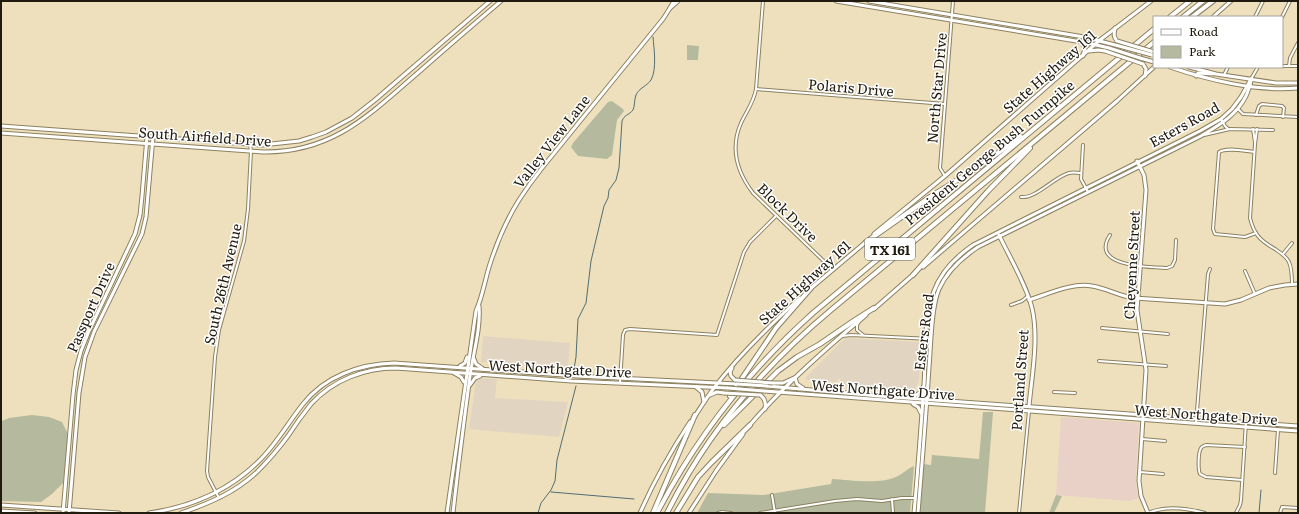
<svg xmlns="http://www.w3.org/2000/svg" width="1299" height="514" font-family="Literata,serif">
<rect width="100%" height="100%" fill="#eee0bd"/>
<g fill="#e1d5c1">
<path d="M483 336 570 343 568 369 481 362Z"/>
<path d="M845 338 920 342 922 344 919 380 915 390 910 392 847 388 840 384V378L835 382 806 380V377Z"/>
<path d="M479 378 497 379 495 398 568 402 559 437 469 429 476 380Z"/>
</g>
<path fill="#e9d1c7" d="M1061 417 1139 423 1136 476V485L1138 498 1130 501 1056 495Z"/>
<g fill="#b5ba9e">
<path d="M687 45 699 46 698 60H687Z"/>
<path d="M612 101 623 109 624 111 617 120 612 155 607 159 578 156 571 147 573 143 608 102Z"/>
<path d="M983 412H993L985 513H920L923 464 931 465 932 455 979 459Z"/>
<path d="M32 415 49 417 62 422 67 432 68 454 63 483 52 494 41 502 1 501V426L2 421 9 418Z"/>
<path d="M914 466 910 513H697L708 493 764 495 831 484 832 479C850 480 881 485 898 476 904 473 908 468 914 466Z"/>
<path d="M1056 495 1062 496 1054 513H1049Z"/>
</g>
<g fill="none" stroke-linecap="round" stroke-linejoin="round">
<g stroke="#526d73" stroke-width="1">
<path d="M574 369 576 357 578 319 586 303 591 261 604 206 608 198 609 190 616 180 619 168 622 121C624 115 629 115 633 110 635 106 634 100 636 95 639 88 647 86 651 80 657 69 654 49 653 37"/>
<path d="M551 492 634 499"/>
<path d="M538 513 541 503 551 490 555 481 557 460 576 386"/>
<path d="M1259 513 1261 490"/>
</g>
<defs>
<g id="street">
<path d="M763 1 756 89C754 102 746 112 741 123 730 148 737 172 753 193L833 270"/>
<path d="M1255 17 1263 1"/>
<path d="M1282 17 1290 1"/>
<path d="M1282 66H1298"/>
<path d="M1289 66 1290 58 1298 43"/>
<path d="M1224 75 1228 67"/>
<path d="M1251 79 1258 67"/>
<path d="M756 89 945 104"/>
<path d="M1238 109 1243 114 1298 117"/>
<path d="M1256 115 1259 106 1262 104 1282 106 1284 108 1283 117"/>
<path d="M1221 119 1225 126 1228 129"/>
<path d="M1253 129 1255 142"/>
<path d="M1257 129 1255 144 1250 218C1254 235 1261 241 1275 249 1281 253 1286 256 1289 262 1292 269 1292 277 1292 284"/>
<path d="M1204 135 1230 129 1273 130"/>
<path d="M1083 145 1081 179 1088 192"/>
<path d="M1254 152C1244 151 1227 147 1219 152L1213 229 1215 234 1245 237 1256 233"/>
<path d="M945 176 940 168 953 1"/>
<path d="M1021 197C1036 199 1054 177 1069 173 1073 172 1077 173 1081 173"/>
<path d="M1110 235C1089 267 1149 267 1167 268L1172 266 1175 260 1176 240"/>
<path d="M1283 254 1292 243"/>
<path d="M1245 271 1255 294"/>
<path d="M1011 305 1022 301 1028 296"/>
<path d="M859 322 857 325V330L863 335"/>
<path d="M1102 328 1168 334"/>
<path d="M842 336 851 335 931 339"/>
<path d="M1099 361 1166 366"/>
<path d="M620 382 623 335 625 330 630 329 717 335 744 252 750 242 776 216"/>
<path d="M1054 392 1075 393"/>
<path d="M1196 423 1208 274 1210 269"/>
<path d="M1142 439 1165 441"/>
<path d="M1140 472 1163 474"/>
<path d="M1275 473 1278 430"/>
<path d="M1242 480 1206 477 1200 474C1198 470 1198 453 1201 448 1202 446 1204 446 1206 445L1245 447"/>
<path d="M772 495 775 513"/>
<path d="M219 498 208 477 207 471 215 357 219 330 244 241 248 209 251 151 250 145"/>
<path d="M892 499 893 513"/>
<path d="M718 513 722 512 731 513"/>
<path d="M760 513 835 501 857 499 882 501 902 498H915"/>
<path d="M1019 513 1029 411"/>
<path d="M1148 513C1166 505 1187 508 1205 513"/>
<path d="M1236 513 1240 505 1241 500 1246 422"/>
<path d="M1280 513 1282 507 1298 508"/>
</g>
<g id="secondary">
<path d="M836 1 1088 43 1109 48"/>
<path d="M869 1 1084 37 1119 46"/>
<path d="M670 8 678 1"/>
<path d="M1213 17 1231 1"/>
<path d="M1115 28C1114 34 1113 36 1117 41"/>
<path d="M1082 43 1085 48 1083 56"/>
<path d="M1089 51 1098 50 1105 51"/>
<path d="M1140 58 1154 62"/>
<path d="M1143 64 1146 69 1145 76"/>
<path d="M1170 67C1208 80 1258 92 1298 88"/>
<path d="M1189 67 1216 74 1276 83H1298"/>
<path d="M1196 76 1198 73 1213 74"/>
<path d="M1 126 262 145 299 141 312 137 326 132 352 118 375 100 490 1"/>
<path d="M1 133 263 152C334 153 371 113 420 71 447 47 474 24 501 1"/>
<path d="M1137 161 1144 175 1146 190 1137 310 1146 370 1139 481 1141 496 1148 513"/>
<path d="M874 234 945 176 1100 40 1151 1"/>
<path d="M999 235C1010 258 1026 284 1032 308 1039 338 1032 375 1029 406"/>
<path d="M923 267 1117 101 1154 67"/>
<path d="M810 289 867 241"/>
<path d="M1029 300C1048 294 1073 282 1092 286 1106 288 1119 296 1134 298L1225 304 1241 300 1269 288 1285 285 1298 284"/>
<path d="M874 309 914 274"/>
<path d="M474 359 476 364 482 368"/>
<path d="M460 366 465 363 467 357"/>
<path d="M732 368 730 372 731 376 735 380"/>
<path d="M454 373 461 377 464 382"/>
<path d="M795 378 797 384 803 388"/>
<path d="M773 383H783L794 378"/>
<path d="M470 385 475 378 480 376"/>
<path d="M767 386 879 396 1298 426"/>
<path d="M696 387 702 392 704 402"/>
<path d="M764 391 1298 431"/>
<path d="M710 395 717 392 724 393"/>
<path d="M760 395C766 399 766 404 765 409"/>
<path d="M913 397 921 392 923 387"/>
<path d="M913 404 918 407 921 413"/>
<path d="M695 416C701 407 707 397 714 388 739 355 769 326 800 298"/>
<path d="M749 426C784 385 825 349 866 315"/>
<path d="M1 505 119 513"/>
<path d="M1 511 35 513"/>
<path d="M63 513 73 395 76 370 81 351 89 331 135 234 140 215 142 196 147 137"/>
<path d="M69 513 79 393 85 357 94 332 142 234 146 217 153 137"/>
<path d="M149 513C191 507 230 490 260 460 277 443 288 423 303 404 325 376 360 364 394 363L577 376 737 384"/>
<path d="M181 513C210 503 236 492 258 471 269 460 279 448 288 436 295 425 303 414 311 404 333 380 364 368 396 368L571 381 728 388"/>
<path d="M447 513 476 311C483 296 485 278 491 261 498 240 507 219 519 200 526 189 534 178 542 168L663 19 670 8 674 1"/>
<path d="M453 513C458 467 464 421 470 376 473 354 481 328 479 306"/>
<path d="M640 513C654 481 671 451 690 422"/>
<path d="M689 513 716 471 743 434"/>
<path d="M914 513C918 470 921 427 924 385 926 356 923 317 934 291 941 272 957 256 973 245L1200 131 1221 119 1232 109 1241 97 1251 79"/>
<path d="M918 513C922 464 926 416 929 367 931 345 931 308 939 289 947 271 963 257 978 247L1201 136C1219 125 1236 116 1246 96 1248 91 1250 87 1251 81"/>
</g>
<g id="highway">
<path d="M1170 17 1190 1"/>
<path d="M1183 17 1203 1"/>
<path d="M1192 17 1213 1"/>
<path d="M866 242 930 197 975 169 1021 137"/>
<path d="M913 275 988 191 1030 148"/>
<path d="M730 396 776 328 811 288"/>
<path d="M724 425 778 371 797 357 820 344 855 320 874 308"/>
<path d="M653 513 695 415"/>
<path d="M657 513C697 436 748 371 813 313L1154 29"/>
<path d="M667 513C706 434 764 366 831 310L1154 42"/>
<path d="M676 513 698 477 712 462 750 425"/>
</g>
</defs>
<use href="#street" stroke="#8c8060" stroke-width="4"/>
<use href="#secondary" stroke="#8c8060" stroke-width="5"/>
<use href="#highway" stroke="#8c8060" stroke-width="6"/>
<use href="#street" stroke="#fff" stroke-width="2"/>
<use href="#secondary" stroke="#fff" stroke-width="3"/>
<use href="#highway" stroke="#fff" stroke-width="4"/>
<defs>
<g id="secondary-bridge">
<path d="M1117 41 1154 52"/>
<path d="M1119 46 1152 55"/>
<path d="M1109 48 1140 58"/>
<path d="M1105 51 1143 64"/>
<path d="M735 380 773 383"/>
<path d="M737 384 767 386"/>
<path d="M728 388 764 391"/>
<path d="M724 393 760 395"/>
</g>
</defs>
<use href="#secondary-bridge" stroke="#8c8060" stroke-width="5" stroke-linecap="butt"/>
<use href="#secondary-bridge" stroke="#fff" stroke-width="3"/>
</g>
<g text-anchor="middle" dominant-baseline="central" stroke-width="3" stroke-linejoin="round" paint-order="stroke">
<rect fill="#fff" stroke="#635f56" stroke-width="1" x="865" y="238" width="50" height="22" rx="3"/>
<g font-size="13" font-weight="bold" fill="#201b0e">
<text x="890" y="249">TX 161</text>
</g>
<g font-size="14" fill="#201b0e" stroke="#fff">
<text transform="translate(1049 71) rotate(-41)">State Highway 161</text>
<text transform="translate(851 87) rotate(5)">Polaris Drive</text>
<text transform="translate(936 88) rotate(-85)">North Star Drive</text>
<text transform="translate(1184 124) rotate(-29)">Esters Road</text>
<text transform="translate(205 136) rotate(4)">South Airfield Drive</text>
<text transform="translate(551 141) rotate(-52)">Valley View Lane</text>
<text transform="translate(989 152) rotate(-40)">President George Bush Turnpike</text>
<text transform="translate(788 212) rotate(44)">Block Drive</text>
<text transform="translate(1131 265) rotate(-87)">Cheyenne Street</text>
<text transform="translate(804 282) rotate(-42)">State Highway 161</text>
<text transform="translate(222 284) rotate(-77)">South 26th Avenue</text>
<text transform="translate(90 307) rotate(-66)">Passport Drive</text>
<text transform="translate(923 332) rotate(-83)">Esters Road</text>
<text transform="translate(560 368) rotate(3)">West Northgate Drive</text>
<text transform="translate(1019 380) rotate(-86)">Portland Street</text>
<text transform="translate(883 389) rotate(4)">West Northgate Drive</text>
<text transform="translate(1206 414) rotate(4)">West Northgate Drive</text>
</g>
</g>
<rect width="1299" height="514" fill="none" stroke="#201b0e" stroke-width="4"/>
<rect x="1153" y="16" width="130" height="52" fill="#ffffff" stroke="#a6a49f"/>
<rect x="1161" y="29" width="20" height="6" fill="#ffffff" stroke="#a6a49f"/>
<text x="1189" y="36" font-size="12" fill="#201b0e">Road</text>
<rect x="1161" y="46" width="20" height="12" fill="#b5ba9e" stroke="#a6a49f"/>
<text x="1189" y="56" font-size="12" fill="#201b0e">Park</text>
</svg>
